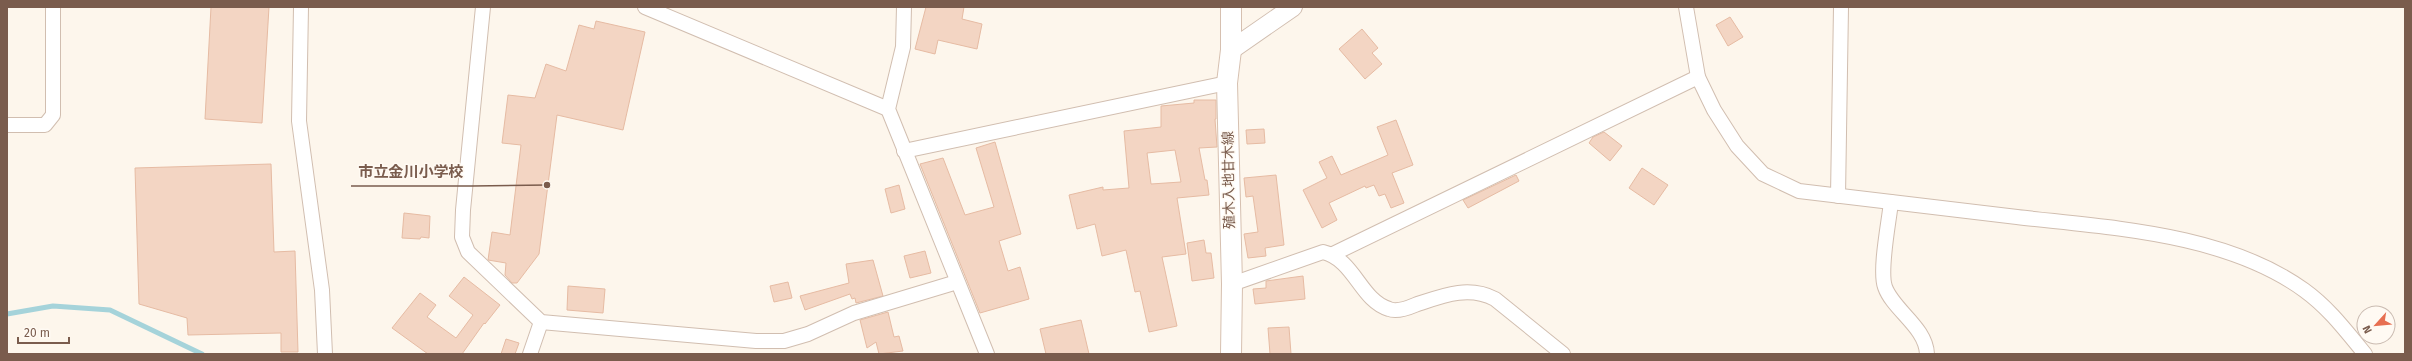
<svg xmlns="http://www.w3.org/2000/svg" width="2412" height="361" font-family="'Fira Sans','Noto Sans JP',sans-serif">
<rect width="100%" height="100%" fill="#fdf6ec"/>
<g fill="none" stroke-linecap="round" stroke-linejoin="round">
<path stroke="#a5d3da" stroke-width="5" d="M7 314 53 306 110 310 202 354"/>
</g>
<g fill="#f3d5c3" stroke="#e6bba3" fill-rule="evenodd">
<path d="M211 7H269L262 123 205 119Z"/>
<path d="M926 7H964L962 19 982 24 977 49 938 40 935 54 915 49Z"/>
<path d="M1730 17 1743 37 1728 46 1716 25Z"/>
<path d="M596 21 645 32 623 130 557 115 539 254 517 283H512L505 275 506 263 488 260 492 232 510 235 521 145 502 143 508 95 535 98 546 64 566 71 579 25 594 29Z"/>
<path d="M1362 29 1378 48 1372 53 1382 64 1365 79 1339 49Z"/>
<path d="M1194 100H1216V119H1215L1217 147 1199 148 1205 180H1207L1209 195 1177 198 1186 254 1162 257 1177 326 1149 332 1140 291 1135 292 1126 250 1102 256 1095 224 1077 229 1069 195 1103 187V190L1129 188 1124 131 1161 127V106L1194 103ZM1175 150 1181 182 1151 184 1147 153Z"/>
<path d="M1396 120 1413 165 1392 173 1404 203 1391 208 1385 194 1379 196 1374 185 1366 188 1365 186 1329 203 1337 220 1322 228 1303 190 1327 178 1319 162 1332 156 1341 175 1388 155 1377 127Z"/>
<path d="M1264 129 1265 143 1247 144 1246 130Z"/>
<path d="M1604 132 1622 146 1610 161 1589 143 1593 137Z"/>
<path d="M995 142 1021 234 999 241 1008 271 1020 267 1029 299 980 313 920 164 943 158 965 215 994 207 976 148Z"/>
<path d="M271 164 274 252 295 251 298 352H281V333L188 335 187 318 139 304 135 168Z"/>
<path d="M1642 168 1668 185 1654 205 1629 188Z"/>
<path d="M1276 175 1284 245 1265 248 1266 256 1248 258 1244 234 1258 232 1253 196 1246 197 1244 178Z"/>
<path d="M1516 175 1519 181 1468 208 1463 200Z"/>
<path d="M899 185 905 209 891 213 885 189Z"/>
<path d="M404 213 430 216 429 238 421 237 420 239 402 238Z"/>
<path d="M1204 240 1206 253H1211L1214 278 1192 281 1187 243Z"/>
<path d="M925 251 931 273 910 278 904 256Z"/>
<path d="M873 260 883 296 856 303 855 298 852 299 850 294 805 310 800 296 849 283 846 264Z"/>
<path d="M1303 276 1305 299 1255 304 1253 289 1266 288V281Z"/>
<path d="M464 277 500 305 485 324 484 323 462 354H428L392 328 420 293 436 305 427 317 456 338 473 315 449 296Z"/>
<path d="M788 282 792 298 774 302 770 286Z"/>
<path d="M568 286 605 289 603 313 567 310Z"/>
<path d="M888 312 894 337 899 336 903 351 879 354 876 342 867 348 860 320Z"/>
<path d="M1081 320 1089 354H1046L1040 329Z"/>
<path d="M1289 327 1291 354H1270L1268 328Z"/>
<path d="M506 339 519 343 515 354H501Z"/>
</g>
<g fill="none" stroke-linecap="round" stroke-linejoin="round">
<defs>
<g id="minor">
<path d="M301 7 299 121 322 290 325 354"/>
<path d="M483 7 463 210 462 237 468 252 541 322 756 341H784L808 334 854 313 957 282"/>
<path d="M645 7 888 109"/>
<path d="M904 7 903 47 888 109 987 354"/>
<path d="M1686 7 1698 77 1714 110 1737 146 1763 174 1799 191C1872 200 1945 208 2017 217 2111 228 2225 233 2304 290 2329 308 2346 331 2365 354"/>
<path d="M7 125H45L53 115V7"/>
<path d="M904 151 1227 83"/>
<path d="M1838 196 1841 7"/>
<path d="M1891 202C1889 222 1879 270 1885 287 1893 310 1926 327 1927 354"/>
<path d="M1333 254 1698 77"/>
<path d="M1232 284 1323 252C1355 260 1360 300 1389 309 1396 312 1408 308 1415 305 1442 296 1468 285 1495 299L1563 354"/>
<path d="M530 354 541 322"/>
</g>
<path id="tertiary" d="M1231 50 1293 7"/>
<path id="secondary" d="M1231 354 1232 284 1227 83 1231 50V7"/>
</defs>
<use href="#minor" stroke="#d1beb0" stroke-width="16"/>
<use href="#tertiary" stroke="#d1beb0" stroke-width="20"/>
<use href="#secondary" stroke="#d6c0b0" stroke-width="22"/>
<use href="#minor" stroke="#fff" stroke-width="14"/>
<use href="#tertiary" stroke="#fff" stroke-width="18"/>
<use href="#secondary" stroke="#fff" stroke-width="20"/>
</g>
<g text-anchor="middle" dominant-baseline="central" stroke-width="3" stroke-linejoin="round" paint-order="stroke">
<g font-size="14" fill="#7a5c4d" stroke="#fffaf3">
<text transform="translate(1229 180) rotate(-91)">殖木入地甘木線</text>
</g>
</g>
<path fill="none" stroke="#7a5c4d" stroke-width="1.5" d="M547 185L472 186H351"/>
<circle fill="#7a5c4d" stroke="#fffaf3" stroke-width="1.5" cx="547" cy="185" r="4"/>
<g font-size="15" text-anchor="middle" font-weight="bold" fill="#7a5c4d" stroke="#fffaf3" stroke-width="3" stroke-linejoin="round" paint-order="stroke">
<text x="411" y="177">市立金川小学校</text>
</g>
<rect width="2412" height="361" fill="none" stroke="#7a5c4d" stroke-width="16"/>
<g transform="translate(2376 325) rotate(243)"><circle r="19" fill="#fffaf3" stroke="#cabbb1"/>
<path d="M0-3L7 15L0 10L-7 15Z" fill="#e76f51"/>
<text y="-6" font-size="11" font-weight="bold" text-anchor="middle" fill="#7a5c4d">N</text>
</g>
<path d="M18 337v6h51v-6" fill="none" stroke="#7a5c4d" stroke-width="2"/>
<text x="24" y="337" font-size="12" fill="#7a5c4d" stroke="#fffaf3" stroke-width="3" paint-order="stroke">20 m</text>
</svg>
